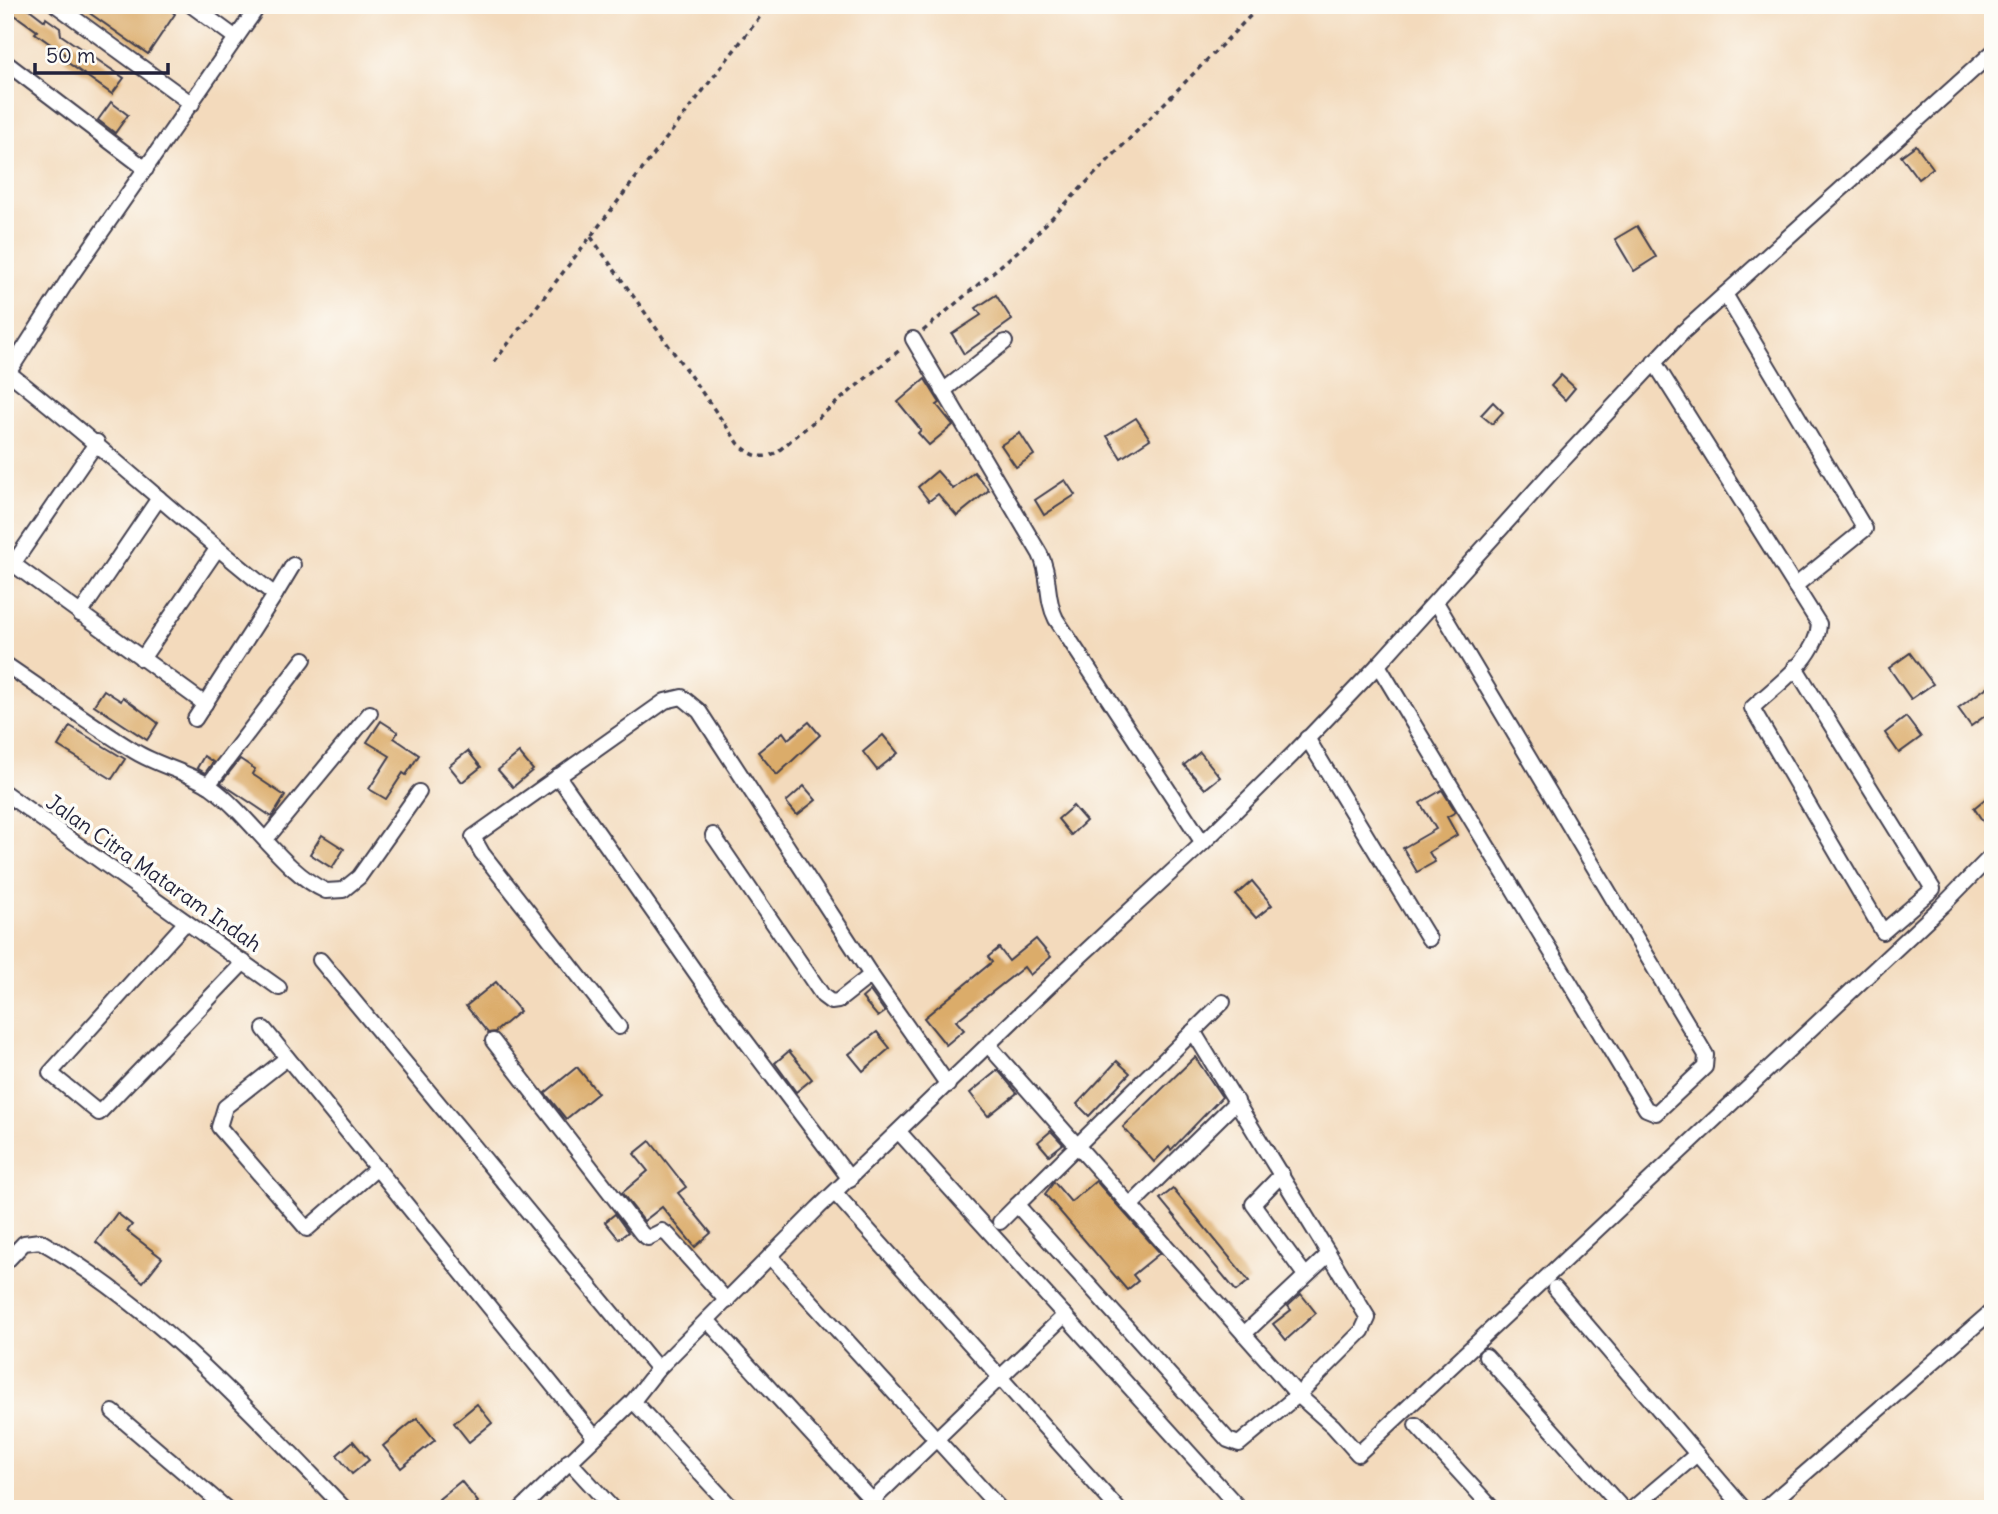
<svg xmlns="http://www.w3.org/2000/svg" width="1998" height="1514" font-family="Delius,sans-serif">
<rect width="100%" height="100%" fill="#fdfcf7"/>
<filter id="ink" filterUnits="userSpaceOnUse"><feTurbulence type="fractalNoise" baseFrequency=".0143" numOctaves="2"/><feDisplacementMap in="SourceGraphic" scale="14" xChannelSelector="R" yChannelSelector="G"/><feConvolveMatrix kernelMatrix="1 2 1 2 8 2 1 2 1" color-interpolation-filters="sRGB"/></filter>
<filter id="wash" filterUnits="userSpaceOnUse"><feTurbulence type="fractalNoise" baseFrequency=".00686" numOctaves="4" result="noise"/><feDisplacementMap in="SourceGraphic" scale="28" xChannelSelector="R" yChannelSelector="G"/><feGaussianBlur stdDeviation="1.57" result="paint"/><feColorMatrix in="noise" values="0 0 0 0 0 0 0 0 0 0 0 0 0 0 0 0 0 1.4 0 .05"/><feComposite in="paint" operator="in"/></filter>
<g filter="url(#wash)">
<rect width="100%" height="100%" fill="#f3dabc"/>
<g id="blocks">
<g fill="#dbac6a">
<path d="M5 5H24L45 21 46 18 60 28 61 35 124 78 112 94 64 60 67 56 35 33 37 31 5 8Z"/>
<path d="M78 5H164L175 14 148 54Z"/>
<path d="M111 102 128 115 115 133 98 120Z"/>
<path d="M1916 145 1933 168 1918 179 1901 156Z"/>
<path d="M1637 226 1656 257 1634 271 1615 239Z"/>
<path d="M996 295 1012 320 964 354 952 334 981 315 976 308Z"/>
<path d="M1561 375 1575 388 1565 400 1551 386Z"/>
<path d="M925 379 940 403 937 405 953 425 929 445 918 433 921 430 898 402Z"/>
<path d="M1493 402 1503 412 1492 424 1481 415Z"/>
<path d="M1136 418 1150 439 1121 458 1107 436Z"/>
<path d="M1020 433 1034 455 1016 467 1001 445Z"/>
<path d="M937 471 953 489 974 472 989 490 957 516 938 494 929 501 918 487Z"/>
<path d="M1065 480 1075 495 1044 515 1035 500Z"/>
<path d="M1910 653 1933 684 1911 699 1889 668Z"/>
<path d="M1993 683V710L1971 726 1958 708Z"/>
<path d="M104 690 121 701 123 697 158 723 147 740 94 705Z"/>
<path d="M1906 717 1921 737 1899 753 1885 733Z"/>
<path d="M381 721 398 732 394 738 419 755 406 775 403 773 386 799 369 789 390 756 367 742Z"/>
<path d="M809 722 820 735 777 775 758 752 783 732 788 739Z"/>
<path d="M70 726 125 759 112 779 58 746Z"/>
<path d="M883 735 898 753 877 770 863 752Z"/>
<path d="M468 751 481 767 462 782 449 766Z"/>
<path d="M1200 752 1220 777 1205 789 1184 765Z"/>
<path d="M519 753 533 770 513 787 498 770Z"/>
<path d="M204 756 213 762 205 773 197 768Z"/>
<path d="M240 759 255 769 252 774 285 796 272 817 221 783Z"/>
<path d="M804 786 816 800 797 815 786 802Z"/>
<path d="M1442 790 1456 812 1447 817 1457 835 1429 852 1435 862 1417 872 1403 848 1436 829 1420 803Z"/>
<path d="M1985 799 1993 810V816L1984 823 1974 808Z"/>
<path d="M1073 806 1086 821 1071 835 1058 819Z"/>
<path d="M322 835 344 849 332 868 310 854Z"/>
<path d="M1252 881 1272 905 1256 918 1236 895Z"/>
<path d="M1036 939 1051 957 1030 975 1024 967 956 1021 964 1030 946 1045 924 1018 992 962 988 957 999 948 1009 961Z"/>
<path d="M496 982 520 1011 495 1032 488 1033 466 1006Z"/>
<path d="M870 991 885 1012 878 1017 862 998Z"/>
<path d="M877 1032 890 1048 863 1071 849 1054Z"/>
<path d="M789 1051 812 1079 796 1092 775 1063Z"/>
<path d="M1195 1057 1222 1097 1171 1150 1169 1147 1154 1162 1123 1127Z"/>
<path d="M1117 1061 1130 1073 1089 1116 1077 1104Z"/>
<path d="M577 1067 598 1093 566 1119 545 1093Z"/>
<path d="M998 1070 1017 1093 988 1116 970 1093Z"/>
<path d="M1051 1131 1063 1144 1049 1155 1038 1142Z"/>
<path d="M650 1141 686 1187 678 1193 711 1233 695 1247 662 1207 644 1221 622 1193 648 1171 634 1154Z"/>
<path d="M1096 1181 1160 1253 1133 1275 1138 1281 1127 1290 1045 1194 1054 1182 1071 1202Z"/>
<path d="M1173 1189 1249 1281 1236 1291 1160 1199Z"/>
<path d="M117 1213 132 1225 127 1231 162 1258 143 1282 96 1242Z"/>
<path d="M615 1214 628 1232 619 1239 605 1222Z"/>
<path d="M1301 1294 1316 1313 1286 1340 1273 1324 1291 1310 1288 1306Z"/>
<path d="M477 1404 492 1423 469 1442 454 1423Z"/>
<path d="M417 1418 435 1440 401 1468 383 1446Z"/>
<path d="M353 1441 369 1460 352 1474 337 1455Z"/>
<path d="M461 1481 478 1502 470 1509H446L439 1499Z"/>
</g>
</g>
</g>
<g filter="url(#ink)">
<use href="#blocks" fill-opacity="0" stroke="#413e4e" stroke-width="2"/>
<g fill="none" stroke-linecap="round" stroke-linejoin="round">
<defs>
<g id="street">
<path d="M56 5 192 104"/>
<path d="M191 5 236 38"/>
<path d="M5 62 146 169"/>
<path d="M1725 294 1865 529 1795 586"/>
<path d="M913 339 1040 554C1051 575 1045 598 1056 619L1203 843"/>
<path d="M1654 362 1819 624C1817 659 1776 685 1752 708L1883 932 1933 889 1795 667"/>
<path d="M9 373C100 444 184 523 275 595L195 719"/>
<path d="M5 378 66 283 259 5"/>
<path d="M943 391 1005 342"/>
<path d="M97 442 13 564 205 704"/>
<path d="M275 595 293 565"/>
<path d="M80 614 159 498"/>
<path d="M142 659 217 549"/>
<path d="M5 664C48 693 90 724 134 751 158 766 189 772 211 787 251 816 283 872 326 891L343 890 359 877 419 792"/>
<path d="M1378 665 1646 1109 1656 1113 1705 1067 1706 1055 1436 602"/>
<path d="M1307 738 1429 939"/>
<path d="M558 776 717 1003 850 1179"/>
<path d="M208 785 304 659"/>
<path d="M5 793 279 988"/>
<path d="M713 835 823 996 831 1002 838 1001 871 975"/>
<path d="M267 838 370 713"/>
<path d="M186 922 50 1073 99 1113 244 962"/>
<path d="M320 960 658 1369"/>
<path d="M619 1027 482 853 473 837 665 701 682 697 699 711 871 975 948 1085"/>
<path d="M264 1029 594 1436"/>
<path d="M1193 1031 1368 1318 1362 1331 1298 1395 1333 1426 1358 1454 1943 905 1993 854"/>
<path d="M493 1041 642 1234 648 1238 662 1231 668 1235 727 1301"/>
<path d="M989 1046 1298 1395 1239 1444 1228 1440 1017 1205 1223 1002"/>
<path d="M287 1058 225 1107 219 1127 307 1229 377 1168"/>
<path d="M899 1132 1240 1509"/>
<path d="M1282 1174 1253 1204 1305 1275"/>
<path d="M835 1193 1118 1509"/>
<path d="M1130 1206 1237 1101"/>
<path d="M1000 1222 1017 1205"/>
<path d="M770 1256 1000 1509"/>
<path d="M5 1263 24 1243 40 1241C156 1307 253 1414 345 1509"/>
<path d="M1555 1288 1744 1509"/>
<path d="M707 1320 880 1509"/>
<path d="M1244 1334 1329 1254"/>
<path d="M1486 1356 1623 1509"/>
<path d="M633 1401 733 1509"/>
<path d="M113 1412 227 1509"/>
<path d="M1416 1425 1493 1509"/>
<path d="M569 1461 613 1509"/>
<path d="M872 1501 1065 1315"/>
<path d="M521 1509 633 1401 658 1369 818 1208 1073 963 1203 843 1292 755 1378 665 1550 474 1683 332 1993 52"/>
<path d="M1632 1509 1697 1454"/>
<path d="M1764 1509 1993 1310"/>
</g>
</defs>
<use href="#street" stroke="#413e4e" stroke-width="18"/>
<g stroke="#413e4e" stroke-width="3.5" stroke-dasharray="5 5" stroke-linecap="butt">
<path d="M591 237 739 444C751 455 761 461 777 452L901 349"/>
<path d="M923 331 1024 246 1261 5"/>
<path d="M494 362 769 5"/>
</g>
<use href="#street" stroke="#fff" stroke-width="14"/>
</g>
</g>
<g text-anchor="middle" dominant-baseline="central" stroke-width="7" stroke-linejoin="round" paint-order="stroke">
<g font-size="21" fill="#22223b" stroke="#fdfcf7">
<text transform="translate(154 873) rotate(35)">Jalan Citra Mataram Indah</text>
</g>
</g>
<rect width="1998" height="1514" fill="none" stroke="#fdfcf7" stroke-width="28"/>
<path d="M35 63v10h133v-10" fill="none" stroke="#22223b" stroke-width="3.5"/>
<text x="46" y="63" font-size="21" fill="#22223b" stroke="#fdfcf7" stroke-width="5" paint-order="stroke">50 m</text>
</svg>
